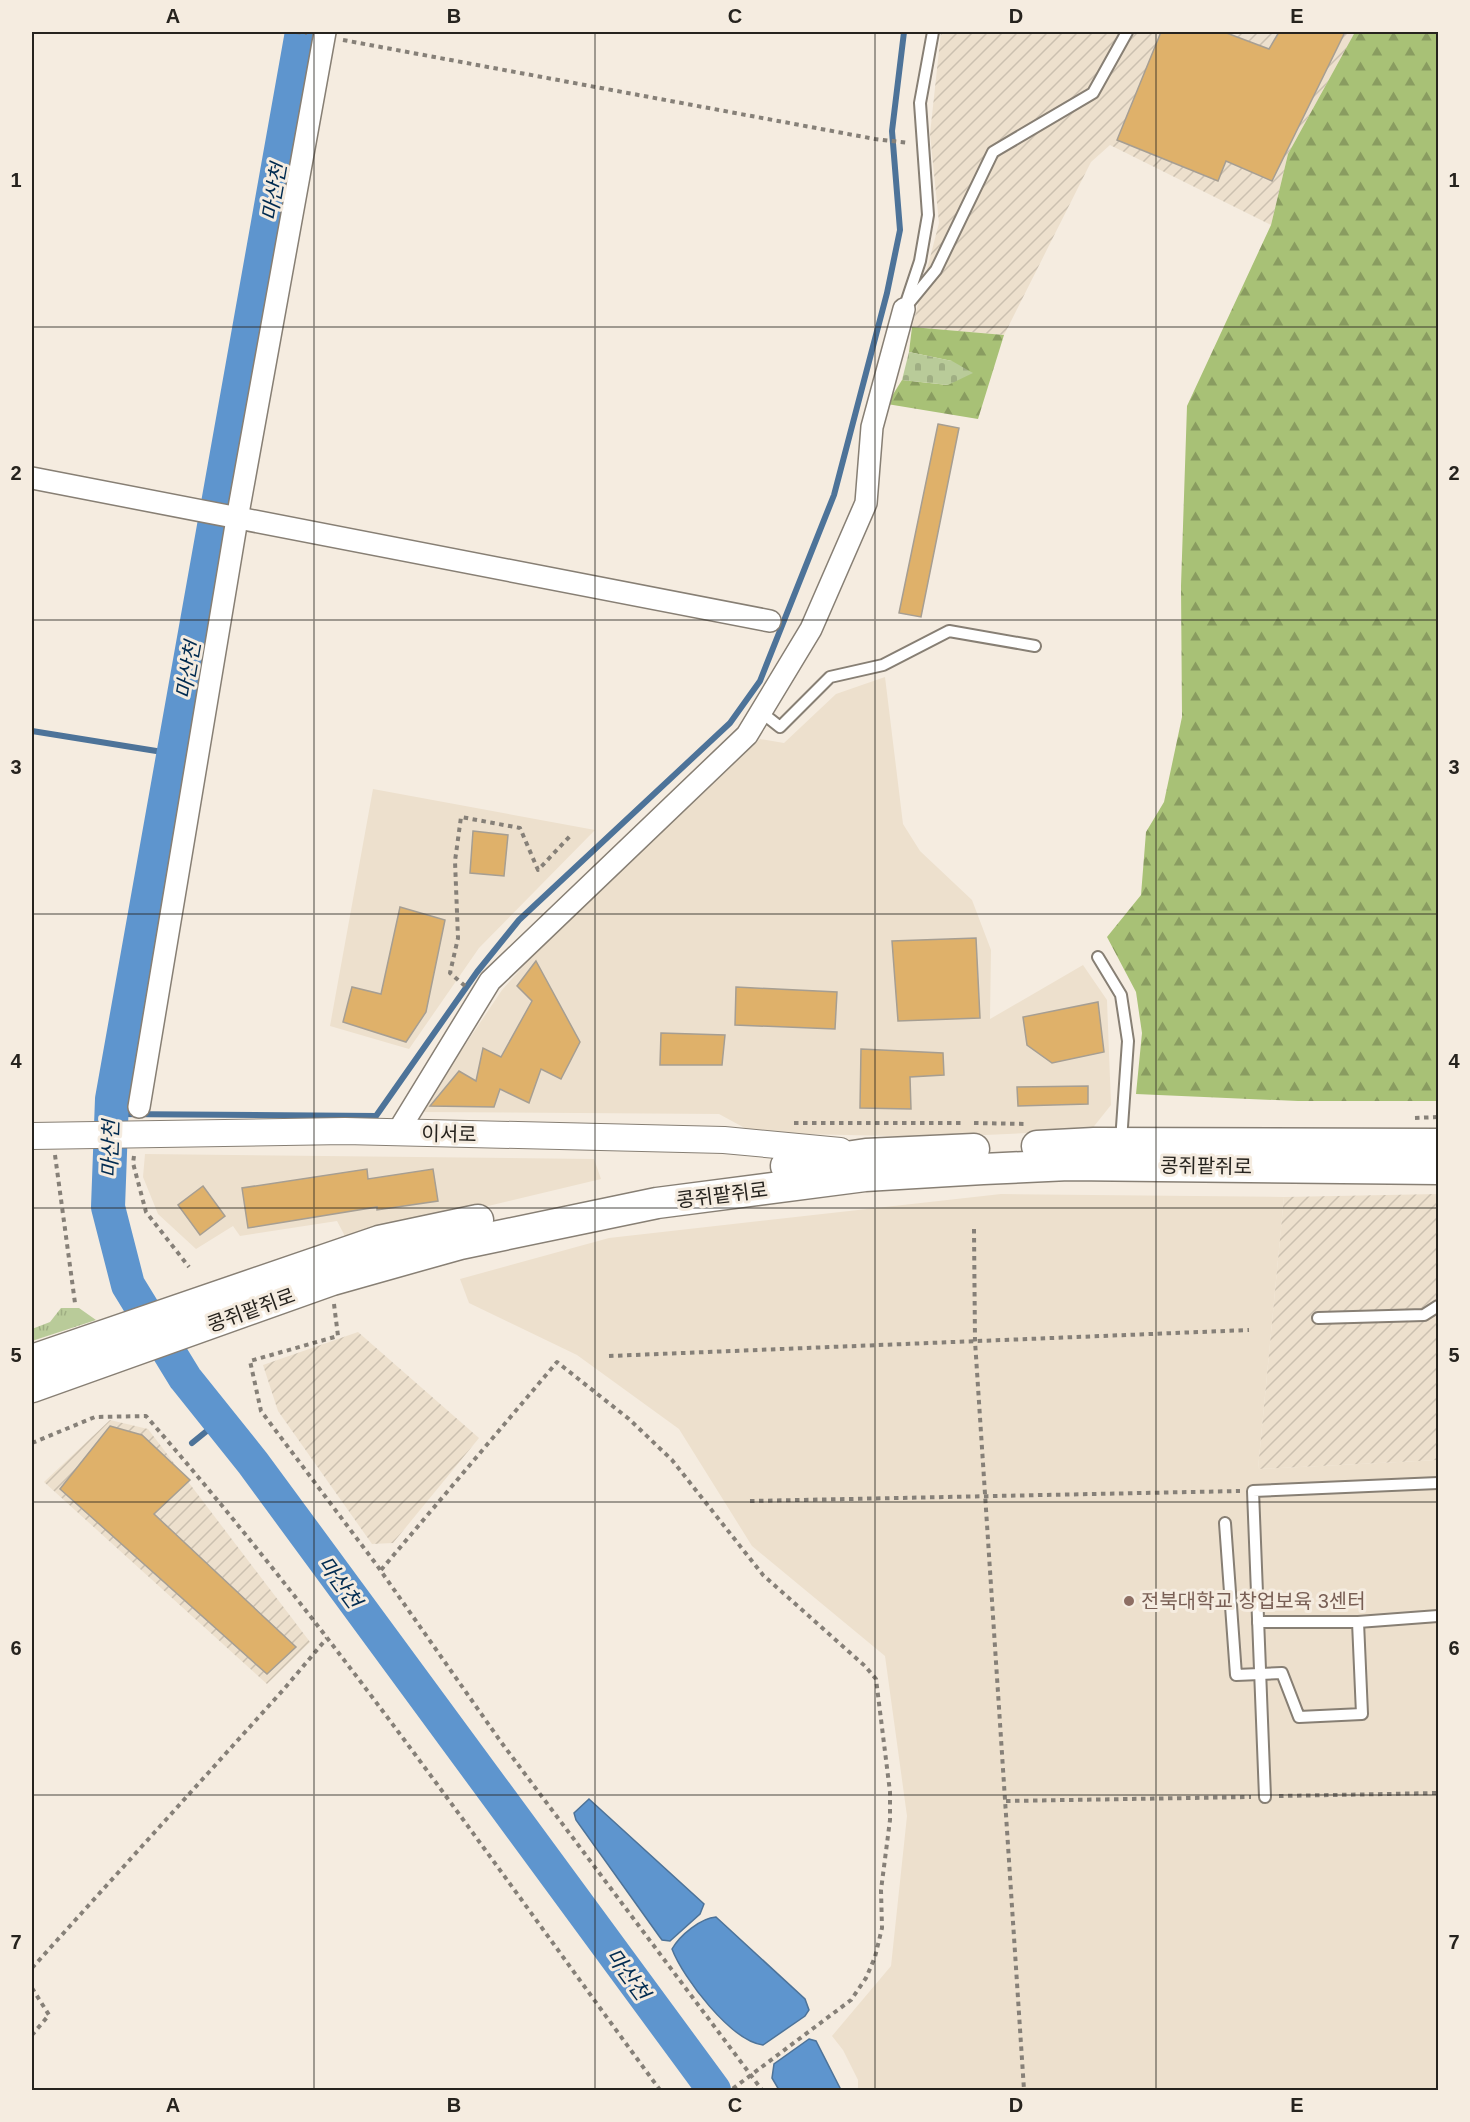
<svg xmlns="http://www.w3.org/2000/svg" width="1470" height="2122" font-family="Arial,'Noto Sans KR',sans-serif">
<defs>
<pattern id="industrial-furrows" width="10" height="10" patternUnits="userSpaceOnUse" patternTransform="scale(1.5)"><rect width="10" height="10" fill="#ede0cd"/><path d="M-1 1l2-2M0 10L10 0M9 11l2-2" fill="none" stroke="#cbc0b0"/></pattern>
<pattern id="grass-tufts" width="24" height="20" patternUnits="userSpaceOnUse" patternTransform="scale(1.5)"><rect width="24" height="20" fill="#b9cb99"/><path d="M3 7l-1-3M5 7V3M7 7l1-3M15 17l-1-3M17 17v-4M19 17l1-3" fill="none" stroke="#9fae83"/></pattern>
<pattern id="forest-firs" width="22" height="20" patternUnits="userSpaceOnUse" patternTransform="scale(1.5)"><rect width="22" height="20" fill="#a8c176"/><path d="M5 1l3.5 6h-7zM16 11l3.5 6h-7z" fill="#899c60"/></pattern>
<pattern id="cemetery-stones" width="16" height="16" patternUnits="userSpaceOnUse" patternTransform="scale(1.5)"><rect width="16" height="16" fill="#b9cb99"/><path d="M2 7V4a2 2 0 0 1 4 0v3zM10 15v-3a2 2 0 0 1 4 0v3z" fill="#9fae83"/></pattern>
</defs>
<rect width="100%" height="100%" fill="#f5ece0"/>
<g fill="#ede0cd">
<path d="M885 677 903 824 920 851 972 900 991 950 990 1019 1083 965 1107 1000 1111 1105 1091 1130 942 1137 754 1133 719 1114 420 1112 502 990 536 952 760 739 784 743 836 694Z"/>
<path d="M373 789 595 830 479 948 409 1049 330 1026Z"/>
<path d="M145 1154 594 1159 601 1179 347 1240 337 1221 240 1236 233 1226 196 1249 158 1214 143 1177Z"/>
<path d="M1001 1194 1284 1197 1258 1469 1438 1460V2090H858V2080L843 2050 832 2036 891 1966 907 1816 885 1656 752 1546 679 1429 577 1355 469 1303 460 1279 609 1238Z"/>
</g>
<g fill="url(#industrial-furrows)">
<path d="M941 32H1355L1288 154 1271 225 1110 145 1091 162 1004 335 912 327 939 223 930 134Z"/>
<path d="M1438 1194V1460L1258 1469 1284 1197Z"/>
<path d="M358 1332 479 1438 393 1543 372 1544 278 1411 263 1365Z"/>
<path d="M110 1420 148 1429 310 1642 267 1684 44 1482Z"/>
</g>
<path fill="url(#grass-tufts)" d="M61 1308H79L96 1320 32 1341V1329L50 1322Z"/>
<g fill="url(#forest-firs)">
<path d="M1355 32H1438V1101H1298L1136 1094 1142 1033 1136 992 1107 937 1141 895 1146 832 1164 802 1182 717 1181 586 1187 406 1271 225 1288 154Z"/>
<path d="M912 327 1004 335 978 419 887 404 902 380 948 385 952 361 909 352Z"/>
</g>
<path fill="url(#cemetery-stones)" d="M909 352 952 361 973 373 948 385 902 380Z"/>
<g fill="#5e95ce" stroke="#4d7399" stroke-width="1.5">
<path d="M589 1799 704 1904 700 1914 670 1941 662 1940 659 1936 576 1820 574 1813Z"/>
<path d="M716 1917 805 1999 809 2010 805 2016 763 2045C731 2041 683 1978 672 1949 680 1935 701 1918 716 1917Z"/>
<path d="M809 2039 816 2041 841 2090H779L772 2078 774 2064Z"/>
</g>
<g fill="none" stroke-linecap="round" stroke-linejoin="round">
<g stroke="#4d7399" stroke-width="6">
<path d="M32 731 175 754"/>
<path d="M112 1114 376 1116 477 972 519 920 730 723 760 681 834 495 887 293 900 230 892 131 904 32"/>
<path d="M192 1443 219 1421"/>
</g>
<path stroke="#5e95ce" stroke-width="34" d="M302 32 112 1099 108 1207 128 1285 185 1378 253 1463 714 2090"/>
</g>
<g fill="#dfb16a" stroke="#a69e92" stroke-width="1.5">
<path d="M1161 32H1224L1269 49 1279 32H1345L1272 181 1226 161 1218 181 1117 140Z"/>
<path d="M938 424 959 428 921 617 899 613Z"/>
<path d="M473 831 508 835 504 876 470 873Z"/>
<path d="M400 907 445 920 426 1012 406 1042 343 1022 352 987 381 994Z"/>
<path d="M976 938 980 1018 898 1021 892 941Z"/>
<path d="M536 961 580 1042 561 1079 541 1069 529 1103 500 1089 494 1107 430 1106 459 1071 476 1081 483 1048 501 1057 532 1001 517 986Z"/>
<path d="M736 987 837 992 835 1029 735 1025Z"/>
<path d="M1098 1002 1104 1052 1052 1063 1027 1045 1023 1017Z"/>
<path d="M661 1033 725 1035 722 1065H660Z"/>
<path d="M861 1049 943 1053 944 1075 910 1077 911 1109 860 1108Z"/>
<path d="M1088 1086V1104L1018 1106 1017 1087Z"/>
<path d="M367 1169 368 1179 433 1169 438 1201 377 1210V1207L248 1228 242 1188Z"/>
<path d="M203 1186 225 1216 200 1235 178 1205Z"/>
<path d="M110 1426 142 1435 190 1480 154 1514 296 1647 267 1674 60 1489Z"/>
</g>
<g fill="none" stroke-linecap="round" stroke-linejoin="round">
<defs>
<g id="service">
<path d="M906 303 920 261 928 215 920 103 933 32"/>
<path d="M904 309 936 270 993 152 1093 93 1127 32"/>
<path d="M761 712 780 727 830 677 883 665 949 631 1035 646"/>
<path d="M1098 957 1121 995 1128 1041 1121 1141"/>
<path d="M1318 1318 1424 1315 1438 1306"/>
<path d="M1225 1523 1236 1675 1282 1673 1299 1717 1362 1714 1358 1622"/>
<path d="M1258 1622H1358L1438 1616"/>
<path d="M1265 1797 1253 1491 1438 1483"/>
</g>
<g id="minor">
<path d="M32 478 770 621"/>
<path d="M139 1107 237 519 325 32"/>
<path d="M397 1133 490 981 747 735 811 629 866 503 872 427 904 309"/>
</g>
<path id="tertiary" d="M32 1136 345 1131 724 1140 840 1151"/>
<g id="secondary">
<path d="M1037 1146 1094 1143 1438 1144"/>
<path d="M786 1166 866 1154 974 1149"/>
<path d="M32 1360 379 1241 478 1220"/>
<path d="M32 1387 332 1280 460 1244 657 1203 865 1176 983 1169 1069 1165 1438 1169"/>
</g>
</defs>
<use href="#service" stroke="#877f74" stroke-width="14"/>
<use href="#minor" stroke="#877f74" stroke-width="24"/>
<use href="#tertiary" stroke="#877f74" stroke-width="28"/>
<use href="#secondary" stroke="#877f74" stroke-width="33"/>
<g stroke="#868078" stroke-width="4" stroke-dasharray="4.5 4.5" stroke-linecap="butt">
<path d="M296 32 307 33"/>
<path d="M343 40 875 139 909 143"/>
<path d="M465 986 450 973 458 938 455 861 461 817 520 828 538 870 571 835"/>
<path d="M1415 1118 1438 1117"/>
<path d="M794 1123H961"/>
<path d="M974 1123 1027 1124"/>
<path d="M55 1155 75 1303"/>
<path d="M134 1156 133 1163 146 1212 189 1267"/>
<path d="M974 1229 975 1341 1024 2090"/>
<path d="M334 1304 338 1336 250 1361 261 1411 376 1564 501 1742 762 2090"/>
<path d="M609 1356 1249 1330"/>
<path d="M32 1443 95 1417 146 1416C332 1629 493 1863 660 2090"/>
<path d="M750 1501 1240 1491"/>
<path d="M381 1570 557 1362 629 1419 672 1460 763 1575 865 1666 876 1679 890 1792V1820L881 1890 882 1928 875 1957 866 1978 851 2000 731 2090"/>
<path d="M1279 1796 1438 1793"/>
<path d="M1006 1801 1251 1797"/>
<path d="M32 1968 284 1689 327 1638"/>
<path d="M32 1988 49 2015 32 2035"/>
</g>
<use href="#service" stroke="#fff" stroke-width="10"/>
<use href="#minor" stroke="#fff" stroke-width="21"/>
<use href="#tertiary" stroke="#fff" stroke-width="26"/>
<use href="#secondary" stroke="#fff" stroke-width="30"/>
</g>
<path fill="none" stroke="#26231e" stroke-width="1.5" stroke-opacity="0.55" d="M314 32V2090M595 32V2090M875 32V2090M1156 32V2090M32 327H1438M32 620H1438M32 914H1438M32 1208H1438M32 1502H1438M32 1795H1438"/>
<circle fill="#8d6e63" stroke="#f5ece0" stroke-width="2" cx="1129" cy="1601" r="6"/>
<g text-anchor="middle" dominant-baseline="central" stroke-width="6" stroke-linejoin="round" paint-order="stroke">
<g font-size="20" fill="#26231e" stroke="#f5ece0">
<text transform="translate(449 1134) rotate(1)">이서로</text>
<text transform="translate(1206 1166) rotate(1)">콩쥐팥쥐로</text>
<text transform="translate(722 1195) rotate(-7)">콩쥐팥쥐로</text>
<text transform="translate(251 1310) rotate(-20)">콩쥐팥쥐로</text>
</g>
<g font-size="20" fill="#785e54" stroke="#f5ece0" text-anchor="start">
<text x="1141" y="1601">전북대학교 창업보육 3센터</text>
</g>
<g font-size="21" font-style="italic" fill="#012b50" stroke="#f5ece0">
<text transform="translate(274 192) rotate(-80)">마산천</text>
<text transform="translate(188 670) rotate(-80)">마산천</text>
<text transform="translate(110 1149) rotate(-88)">마산천</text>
<text transform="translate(340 1582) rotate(54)">마산천</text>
<text transform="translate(628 1974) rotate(54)">마산천</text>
</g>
</g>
<rect width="1470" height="2122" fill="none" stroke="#f5ece0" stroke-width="66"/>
<rect x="33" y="33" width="1404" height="2056" fill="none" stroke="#26231e" stroke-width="2"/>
<g font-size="20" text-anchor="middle" font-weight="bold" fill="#26231e">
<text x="173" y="23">A</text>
<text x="454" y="23">B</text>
<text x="735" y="23">C</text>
<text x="1016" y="23">D</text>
<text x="1297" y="23">E</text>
<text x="16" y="187">1</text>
<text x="1454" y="187">1</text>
<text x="16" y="480">2</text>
<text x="1454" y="480">2</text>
<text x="16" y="774">3</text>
<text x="1454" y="774">3</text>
<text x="16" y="1068">4</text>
<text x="1454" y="1068">4</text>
<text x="16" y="1362">5</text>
<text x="1454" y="1362">5</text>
<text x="16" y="1655">6</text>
<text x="1454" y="1655">6</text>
<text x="16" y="1949">7</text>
<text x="1454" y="1949">7</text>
<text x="173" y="2112">A</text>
<text x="454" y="2112">B</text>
<text x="735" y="2112">C</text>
<text x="1016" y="2112">D</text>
<text x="1297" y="2112">E</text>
</g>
</svg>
